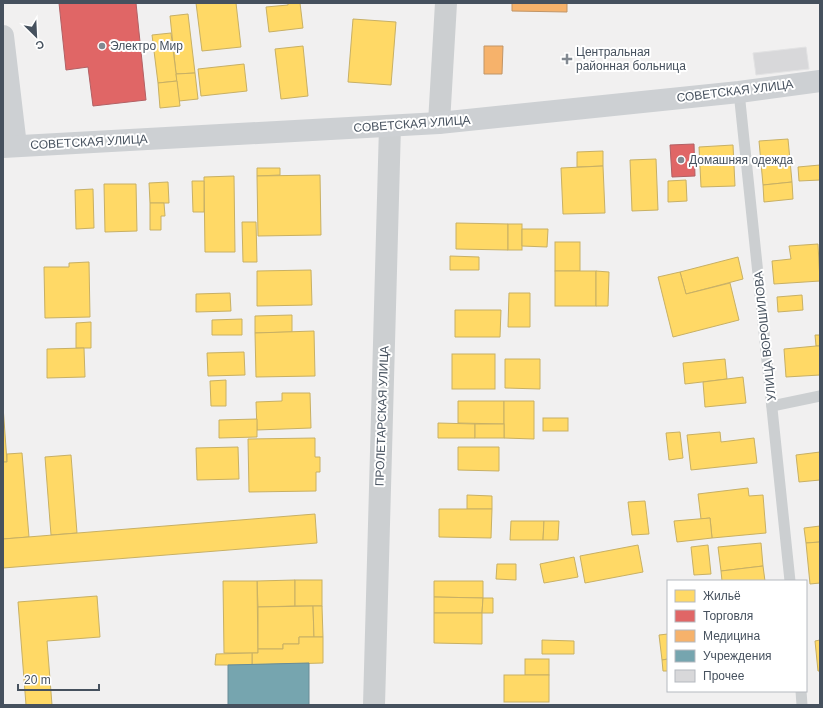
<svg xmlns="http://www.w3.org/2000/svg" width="823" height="708" font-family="Arial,sans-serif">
<rect width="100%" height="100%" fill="#f1f0f0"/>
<g fill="#ffd966" stroke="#c8b064">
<path d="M196 3H236L241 47 202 51Z"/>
<path d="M288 3H300L303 28 269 32 266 7 288 5Z"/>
<path d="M188 14 195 73 176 74 170 16Z"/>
<path d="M353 19 396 22 391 85 348 82Z"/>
<path d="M171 33 177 81 158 83 152 35Z"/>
<path d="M303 46 308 96 281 99 275 49Z"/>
<path d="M244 64 247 91 201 96 198 69Z"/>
<path d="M195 73 198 99 179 101 176 74Z"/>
<path d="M177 81 180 106 160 108 158 83Z"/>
<path d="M788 139 792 182 763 185 759 141Z"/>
<path d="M733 145 735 186 701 187 699 147Z"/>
<path d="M603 151V166L577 167V152Z"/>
<path d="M656 159 658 210 632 211 630 160Z"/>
<path d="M820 165V180L799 181 798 167Z"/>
<path d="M603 166 605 213 563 214 561 168Z"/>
<path d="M257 168H280V175L257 176Z"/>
<path d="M320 175 321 235 258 236 257 176Z"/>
<path d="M234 176 235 252H205L204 177Z"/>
<path d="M686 180 687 201 668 202V181Z"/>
<path d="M192 181H204V212H193Z"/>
<path d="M168 182 169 203H150L149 183Z"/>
<path d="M792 182 793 199 764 202 763 185Z"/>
<path d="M104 184H136L137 231 105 232Z"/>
<path d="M93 189 94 228 76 229 75 190Z"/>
<path d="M150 203H164L165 216H161V230H150Z"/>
<path d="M242 222H256L257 262H243Z"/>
<path d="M456 223 508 224V250L456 249Z"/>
<rect x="508" y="224" width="14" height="26"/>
<path d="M522 229H548L547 247 522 246Z"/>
<rect x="555" y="242" width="25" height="29"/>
<path d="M818 244 820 281 774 284 772 261 791 259 789 246Z"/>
<path d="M450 256 479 257V270H450Z"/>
<path d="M738 257 743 279 686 294 680 272Z"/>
<path d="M89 262 90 317 45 318 44 267H69V263Z"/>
<path d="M311 270 312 305 257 306V271Z"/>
<rect x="555" y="271" width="41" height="35"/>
<path d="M596 271 609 272 608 306H596Z"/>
<path d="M680 272 686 294 730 283 739 320 673 337 658 277Z"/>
<path d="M230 293 231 311 196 312V294Z"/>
<path d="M509 293H530V327H508Z"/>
<path d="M802 295 803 310 778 312 777 297Z"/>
<path d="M455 310H501L500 337H455Z"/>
<path d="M292 315V332L255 333V316Z"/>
<path d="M242 319V335H212V320Z"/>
<path d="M91 322V348H76V323Z"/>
<path d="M314 331 315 376 256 377 255 333Z"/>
<path d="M815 335H820V346H816Z"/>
<path d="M816 346H820V375L786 377 784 349Z"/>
<path d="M84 348 85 377 47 378V349Z"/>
<path d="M244 352 245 375 208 376 207 353Z"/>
<rect x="452" y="354" width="43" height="35"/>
<path d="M505 359H540V389L505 388Z"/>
<path d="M725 359 727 379 685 384 683 363Z"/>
<path d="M743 377 746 403 705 407 703 382Z"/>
<path d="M226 380V406H211L210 381Z"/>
<path d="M282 393H310L311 428 257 430 256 402 282 401Z"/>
<path d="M458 401H504V424L458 423Z"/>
<path d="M504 401H534V439L504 438Z"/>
<path d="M3 406 7 462H3Z"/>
<rect x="543" y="418" width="25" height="13"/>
<path d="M257 419V437L219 438V420Z"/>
<path d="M438 423 475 424V438H438Z"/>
<rect x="475" y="424" width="29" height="14"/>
<path d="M680 432 683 458 669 460 666 433Z"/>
<path d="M720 432 721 442 754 438 757 463 691 470 687 435Z"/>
<path d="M315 438V457H320V472H316V491L249 492 248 439Z"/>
<path d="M238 447 239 479 197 480 196 448Z"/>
<path d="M458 447H499V471L458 470Z"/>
<path d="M820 452V480L799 482 796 455Z"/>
<path d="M22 453 29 537 3 539V462H7V454Z"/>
<path d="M71 455 77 533 51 535 45 457Z"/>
<path d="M748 488 749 496 763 495 766 533 712 538 710 518 701 519 698 494Z"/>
<path d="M467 495 492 496V509H467Z"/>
<path d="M645 501 649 534 632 535 628 502Z"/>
<path d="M439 509H492L491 538 439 537Z"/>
<path d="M315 514 317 543 3 568V539Z"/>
<path d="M710 518 712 538 677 542 674 521Z"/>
<path d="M511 521H544L543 540H510Z"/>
<path d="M544 521H559L558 540H543Z"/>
<path d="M820 526V542L806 543 804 528Z"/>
<path d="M820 542V583L810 584 806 543Z"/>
<path d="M761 543 763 566 721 571 718 547Z"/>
<path d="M638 545 643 572 585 583 580 556Z"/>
<path d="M708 545 711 574 694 575 691 547Z"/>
<path d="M574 557 578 577 544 583 540 564Z"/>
<path d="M497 564H516V580L496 579Z"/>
<path d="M763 566 765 581H722L721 571Z"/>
<path d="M295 580V606L258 607 257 581Z"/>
<rect x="295" y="580" width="27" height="26"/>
<path d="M223 581H257L258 653H224Z"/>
<path d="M434 581H483V598L434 597Z"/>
<path d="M97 596 100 637 47 641 52 705H26L18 602Z"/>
<path d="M434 597 483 598 482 613H434Z"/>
<path d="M483 598H493V613H482Z"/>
<path d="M313 606 314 637H299V644H283V649H258V607Z"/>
<path d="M313 606H322L323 637H314Z"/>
<path d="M434 613H482V644L434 643Z"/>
<path d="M668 634V659L662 660 659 635Z"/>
<path d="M299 637H323V663L252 665V653H258V649H283V644H299Z"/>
<path d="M542 640 574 641V654H542Z"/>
<path d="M820 640V671H818L815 641Z"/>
<path d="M252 653V665H215L216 654Z"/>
<rect x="525" y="659" width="24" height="16"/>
<path d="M668 659V671H663L662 660Z"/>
<rect x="504" y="675" width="45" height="27"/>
</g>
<g fill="#e06666" stroke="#b26064">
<path d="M59 3H136L146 100 93 106 88 67 66 70Z"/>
<path d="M694 144 695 176 672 177 670 145Z"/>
</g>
<g fill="#f6b26b" stroke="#c19567">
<path d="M512 3H567V12L512 11Z"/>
<path d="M484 46H503L502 74H484Z"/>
</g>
<path fill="#76a5af" stroke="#688c97" d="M309 663V705H228V665Z"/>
<path fill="#d8d8da" stroke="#e2e2e3" d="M806 47 809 69 756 75 753 53Z"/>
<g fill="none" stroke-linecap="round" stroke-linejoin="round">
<g stroke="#cccfd1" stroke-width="11">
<path d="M739 92 790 581"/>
<path d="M772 406 820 396"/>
<path d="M801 691 802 705"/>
</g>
<g stroke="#cccfd1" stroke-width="22">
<path d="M439 123 446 3"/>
<path d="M374 705 390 126"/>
</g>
<g stroke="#cdd0d3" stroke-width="22">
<path d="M3 36 16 146"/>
<path d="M3 147 439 123 739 92 820 81"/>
</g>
</g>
<g fill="#828991" stroke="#fff" stroke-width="1.5">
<circle cx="102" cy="46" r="4"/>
<path d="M565 53h4v4h4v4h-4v4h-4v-4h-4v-4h4z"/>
<circle cx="681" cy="160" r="4"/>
</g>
<g text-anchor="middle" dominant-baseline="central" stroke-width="4" stroke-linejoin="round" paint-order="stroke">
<g font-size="12" fill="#46515e" stroke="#fff" text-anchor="start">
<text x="110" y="46">Электро Мир</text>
<text x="576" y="52">Центральная<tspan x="576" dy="14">районная больница</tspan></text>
<text x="689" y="160">Домашняя одежда</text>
</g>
<g font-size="12" fill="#46515e" stroke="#fff">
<text transform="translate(735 91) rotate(-7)">СОВЕТСКАЯ УЛИЦА</text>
<text transform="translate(412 124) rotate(-4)">СОВЕТСКАЯ УЛИЦА</text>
<text transform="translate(89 142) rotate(-3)">СОВЕТСКАЯ УЛИЦА</text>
<text transform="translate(765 336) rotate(-96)">УЛИЦА ВОРОШИЛОВА</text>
<text transform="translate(382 416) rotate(-88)">ПРОЛЕТАРСКАЯ УЛИЦА</text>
</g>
</g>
<rect width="823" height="708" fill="none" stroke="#46515e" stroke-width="8"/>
<rect x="667" y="580" width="140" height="112" fill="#ffffff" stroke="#b5b9bf"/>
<rect x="675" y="590" width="20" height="12" fill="#ffd966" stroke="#b5b9bf"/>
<text x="703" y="600" font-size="12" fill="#46515e">Жильё</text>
<rect x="675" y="610" width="20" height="12" fill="#e06666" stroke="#b5b9bf"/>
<text x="703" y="620" font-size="12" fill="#46515e">Торговля</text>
<rect x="675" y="630" width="20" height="12" fill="#f6b26b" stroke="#b5b9bf"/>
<text x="703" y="640" font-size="12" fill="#46515e">Медицина</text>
<rect x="675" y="650" width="20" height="12" fill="#76a5af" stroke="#b5b9bf"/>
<text x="703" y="660" font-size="12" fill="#46515e">Учреждения</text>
<rect x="675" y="670" width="20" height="12" fill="#d8d8da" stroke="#b5b9bf"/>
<text x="703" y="680" font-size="12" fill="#46515e">Прочее</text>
<g transform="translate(36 36) rotate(156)" stroke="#ffffff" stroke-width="3" paint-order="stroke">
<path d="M0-3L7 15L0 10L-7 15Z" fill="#46515e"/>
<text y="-6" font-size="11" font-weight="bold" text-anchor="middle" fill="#46515e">С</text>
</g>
<path d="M18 684v6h81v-6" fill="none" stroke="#46515e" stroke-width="2"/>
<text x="24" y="684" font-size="12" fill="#46515e" stroke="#ffffff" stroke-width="3" paint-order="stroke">20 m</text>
</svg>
